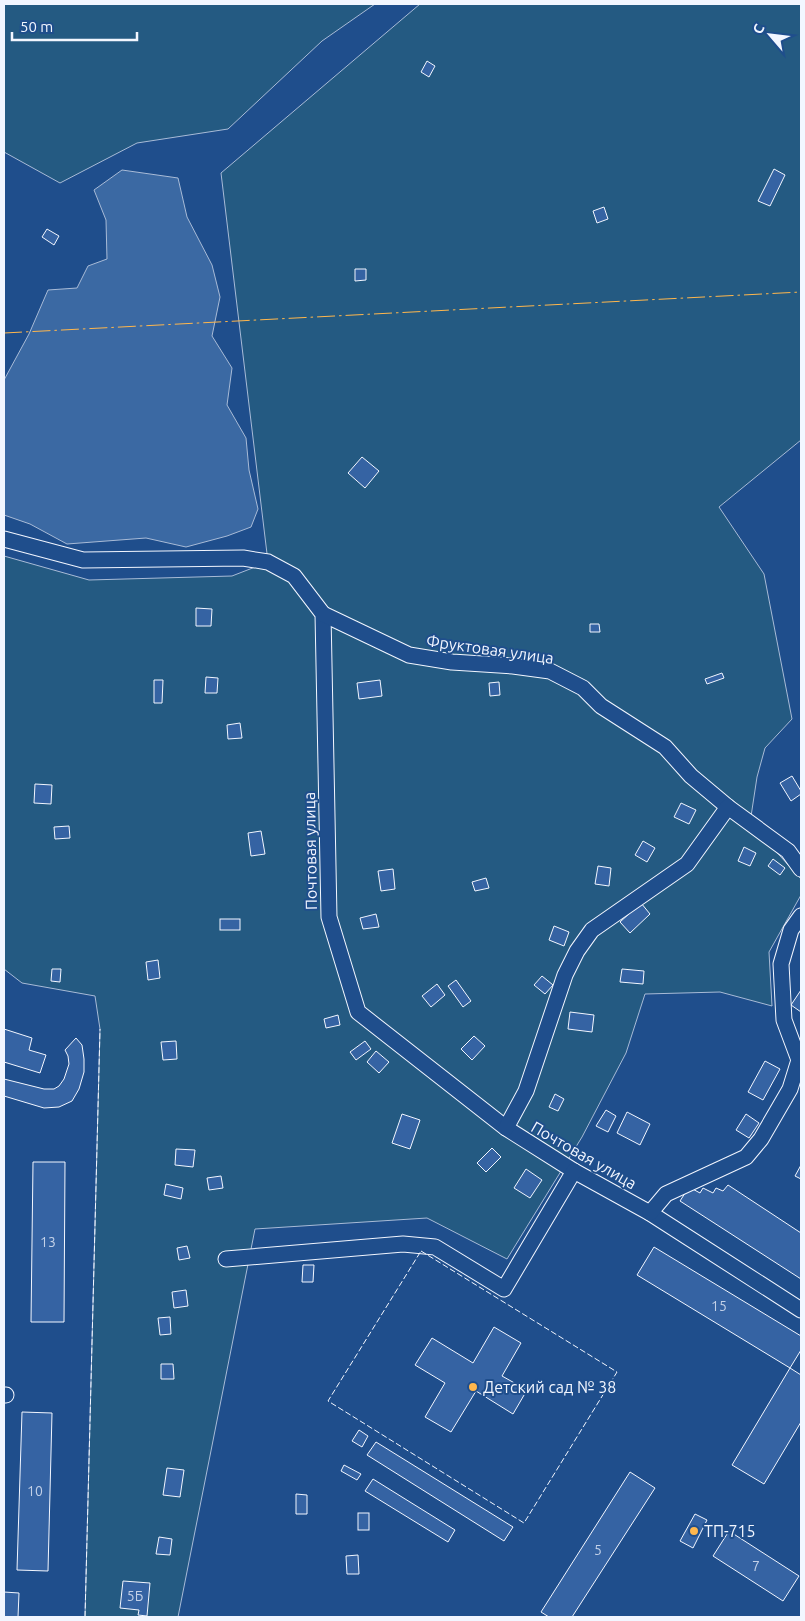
<svg xmlns="http://www.w3.org/2000/svg" width="805" height="1621" font-family="Ubuntu,sans-serif">
<rect width="100%" height="100%" fill="#1f4e8c"/>
<g fill="#245a82" stroke="#a8bbd7">
<path d="M4 4H375L322 41 228 129 137 143 60 183 4 152Z"/>
<path d="M420 4H801V440L719 507 764 574 792 719 765 748 757 777 750 823 801 879V895L769 952 772 1006 720 992 645 994 626 1053 582 1137 507 1259 427 1218 255 1229 178 1617H85L100 1029 95 996 22 983 4 969V556L89 580 232 576 268 562 221 173Z"/>
</g>
<path fill="#3b69a3" stroke="#a8bbd7" d="M122 170 178 178 187 217 212 265 220 297 212 336 232 368 227 405 246 438 249 470 258 509 251 527 227 536 186 547 146 538 67 544 30 524 4 515V380L29 334 48 290 77 288 88 266 107 259 106 220 94 190Z"/>
<g fill="#3563a3" stroke="#f2f6ff">
<path d="M427 61 435 66 429 77 421 72Z"/>
<path d="M774 169 785 175 770 206 758 201Z"/>
<path d="M604 207 608 219 597 223 593 211Z"/>
<path d="M47 229 59 236 54 245 42 237Z"/>
<path d="M355 269H366V280L355 281Z"/>
<path d="M362 457 379 471 365 488 348 473Z"/>
<path d="M196 608 212 609 211 626H196Z"/>
<path d="M590 624H599L600 632H590Z"/>
<path d="M722 673 724 678 707 684 705 679Z"/>
<path d="M206 677 218 678 217 693H205Z"/>
<path d="M154 680H163L162 703H154Z"/>
<path d="M380 680 382 696 359 699 357 683Z"/>
<path d="M499 682 500 695 490 696 489 683Z"/>
<path d="M240 723 242 738 228 739 227 725Z"/>
<path d="M792 776 801 791V794L791 801 780 783Z"/>
<path d="M35 784 52 785 51 804 34 803Z"/>
<path d="M681 803 696 810 689 824 674 817Z"/>
<path d="M69 826 70 838 55 839 54 827Z"/>
<path d="M261 831 265 854 251 856 248 833Z"/>
<path d="M643 841 655 848 647 862 635 855Z"/>
<path d="M744 847 756 853 750 866 738 861Z"/>
<path d="M773 859 785 868 780 875 768 866Z"/>
<path d="M598 866 611 868 609 886 595 884Z"/>
<path d="M393 869 395 889 381 891 378 871Z"/>
<path d="M486 878 489 888 475 891 472 882Z"/>
<path d="M641 903 650 914 630 933 620 922Z"/>
<path d="M376 914 379 927 363 929 360 918Z"/>
<rect x="220" y="919" width="20" height="11"/>
<path d="M554 926 569 932 564 946 549 940Z"/>
<path d="M158 960 160 978 148 980 146 962Z"/>
<path d="M52 969H61L60 982 51 981Z"/>
<path d="M622 969 644 971 643 984 620 982Z"/>
<path d="M542 976 553 985 545 994 534 985Z"/>
<path d="M456 980 471 1001 463 1007 448 986Z"/>
<path d="M437 984 445 995 431 1007 422 996Z"/>
<path d="M801 990V1012L791 1005Z"/>
<path d="M570 1012 594 1015 592 1032 568 1029Z"/>
<path d="M338 1015 340 1025 326 1028 324 1019Z"/>
<path d="M4 1029 32 1038 29 1050 46 1055 40 1073 4 1062Z"/>
<path d="M474 1036 485 1046 472 1060 461 1049Z"/>
<path d="M76 1038 82 1045 84 1059V1072L79 1089 72 1101 59 1107 44 1108 4 1096V1079L44 1089H54L59 1086 64 1079 69 1064 68 1056 65 1050Z"/>
<path d="M176 1041 177 1059 163 1060 161 1042Z"/>
<path d="M365 1041 371 1049 356 1060 350 1052Z"/>
<path d="M376 1051 389 1062 379 1073 367 1062Z"/>
<path d="M765 1061 780 1069 763 1100 748 1092Z"/>
<path d="M555 1094 564 1099 558 1111 549 1107Z"/>
<path d="M606 1110 616 1116 608 1132 596 1126Z"/>
<path d="M627 1112 650 1124 640 1145 617 1133Z"/>
<path d="M402 1114 420 1120 410 1149 392 1143Z"/>
<path d="M746 1114 759 1123 749 1138 736 1130Z"/>
<path d="M492 1148 501 1157 486 1172 477 1163Z"/>
<path d="M176 1149 195 1150 193 1167 175 1165Z"/>
<path d="M33 1162H65L64 1322H31Z"/>
<path d="M801 1165V1179L795 1176Z"/>
<path d="M526 1169 542 1180 530 1198 514 1188Z"/>
<path d="M221 1176 223 1188 209 1190 207 1178Z"/>
<path d="M166 1184 183 1188 181 1199 164 1195Z"/>
<path d="M728 1185 801 1233V1279L680 1201 689 1187 700 1193 703 1188 713 1193 716 1188 723 1191Z"/>
<path d="M187 1246 190 1258 179 1260 177 1248Z"/>
<path d="M654 1247 801 1336V1350L790 1368 637 1275Z"/>
<path d="M303 1265H314L313 1282H302Z"/>
<path d="M186 1290 188 1306 174 1308 172 1292Z"/>
<path d="M170 1317 171 1334 160 1335 158 1318Z"/>
<path d="M494 1327 521 1343 502 1376 527 1390 513 1414 476 1391 451 1432 425 1417 445 1383 415 1365 432 1338 473 1363Z"/>
<path d="M161 1364H173L174 1379H161Z"/>
<path d="M790 1368 801 1375V1422L764 1484 732 1465Z"/>
<path d="M22 1412 52 1413 48 1571 17 1570Z"/>
<path d="M359 1430 368 1436 362 1447 352 1441Z"/>
<path d="M376 1442 513 1527 504 1541 367 1455Z"/>
<path d="M344 1465 361 1474 357 1480 341 1471Z"/>
<path d="M167 1468 184 1470 180 1497 163 1495Z"/>
<path d="M630 1472 655 1488 572 1617H549L541 1612Z"/>
<path d="M373 1479 455 1530 448 1542 365 1491Z"/>
<path d="M296 1494 307 1495V1514H296Z"/>
<rect x="358" y="1513" width="11" height="17"/>
<path d="M695 1514 707 1520 693 1548 680 1541Z"/>
<path d="M729 1531 799 1576 783 1601 713 1556Z"/>
<path d="M159 1537 172 1539 170 1555 156 1554Z"/>
<path d="M358 1555 359 1574H347L346 1556Z"/>
<path d="M123 1581 150 1583 147 1616 138 1615 139 1610 120 1608Z"/>
<path d="M4 1592 19 1593 18 1617H4Z"/>
</g>
<g fill="none" stroke-linecap="round" stroke-linejoin="round">
<defs>
<g id="minor">
<path d="M4 539 83 560 243 558 268 562 294 576 323 614 329 917 358 1012 506 1128 574 1171 650 1213 801 1310"/>
<path d="M323 614 409 655 452 662 513 666 550 671 583 688 601 706 665 747 691 776 728 807 788 851 801 869"/>
<path d="M506 1128 526 1091 565 975 577 951 592 930 687 864 728 807"/>
<path d="M650 1213 666 1194 746 1157 761 1139 790 1089 799 1060 784 1020 781 964 791 930 801 916"/>
<path d="M226 1259 403 1244 435 1247 504 1289 574 1171"/>
<path d="M4 1395H6"/>
</g>
</defs>
<use href="#minor" stroke="#f2f6ff" stroke-width="17"/>
<use href="#minor" stroke="#1f4e8c" stroke-width="15"/>
<g stroke="#f2f6ff" stroke-width="1" stroke-dasharray="6 2.5" stroke-linecap="butt">
<path d="M421 1251 617 1372 524 1523 328 1401Z"/>
<path d="M85 1617 100 1029"/>
</g>
<path stroke="#ffb74d" stroke-width="1" stroke-dasharray="18 4 2.5 4" stroke-linecap="butt" d="M4 333 801 292"/>
</g>
<g fill="#ffb74d" stroke="#1f4e8c" stroke-width="2">
<circle cx="473" cy="1387" r="5"/>
<circle cx="694" cy="1531" r="5"/>
</g>
<g text-anchor="middle" dominant-baseline="central" stroke-width="4" stroke-linejoin="round" paint-order="stroke">
<g font-size="14" fill="#c3d1e8">
<text x="48" y="1242">13</text>
<text x="719" y="1306">15</text>
<text x="35" y="1491">10</text>
<text x="598" y="1550">5</text>
<text x="756" y="1566">7</text>
<text x="135" y="1596">5Б</text>
</g>
<g font-size="16" fill="#f2f6ff" stroke="#1f4e8c">
<text transform="translate(490 649) rotate(8)">Фруктовая улица</text>
<text transform="translate(310 851) rotate(-91)">Почтовая улица</text>
<text transform="translate(584 1155) rotate(30)">Почтовая улица</text>
</g>
<g font-size="16" fill="#f2f6ff" stroke="#1f4e8c" text-anchor="start">
<text x="483" y="1387">Детский сад № 38</text>
<text x="704" y="1531">ТП-715</text>
</g>
</g>
<rect width="805" height="1621" fill="none" stroke="#f2f6ff" stroke-width="10"/>
<g transform="translate(770 35) rotate(298)" stroke="#1f4e8c" stroke-width="4" paint-order="stroke">
<path d="M0-4L9 19L0 12L-9 19Z" fill="#f2f6ff"/>
<text y="-8" font-size="14" font-weight="bold" text-anchor="middle" fill="#f2f6ff">С</text>
</g>
<path d="M12 32v8h125v-8" fill="none" stroke="#f2f6ff" stroke-width="2.5"/>
<text x="20" y="32" font-size="15" fill="#f2f6ff" stroke="#1f4e8c" stroke-width="4" paint-order="stroke">50 m</text>
</svg>
